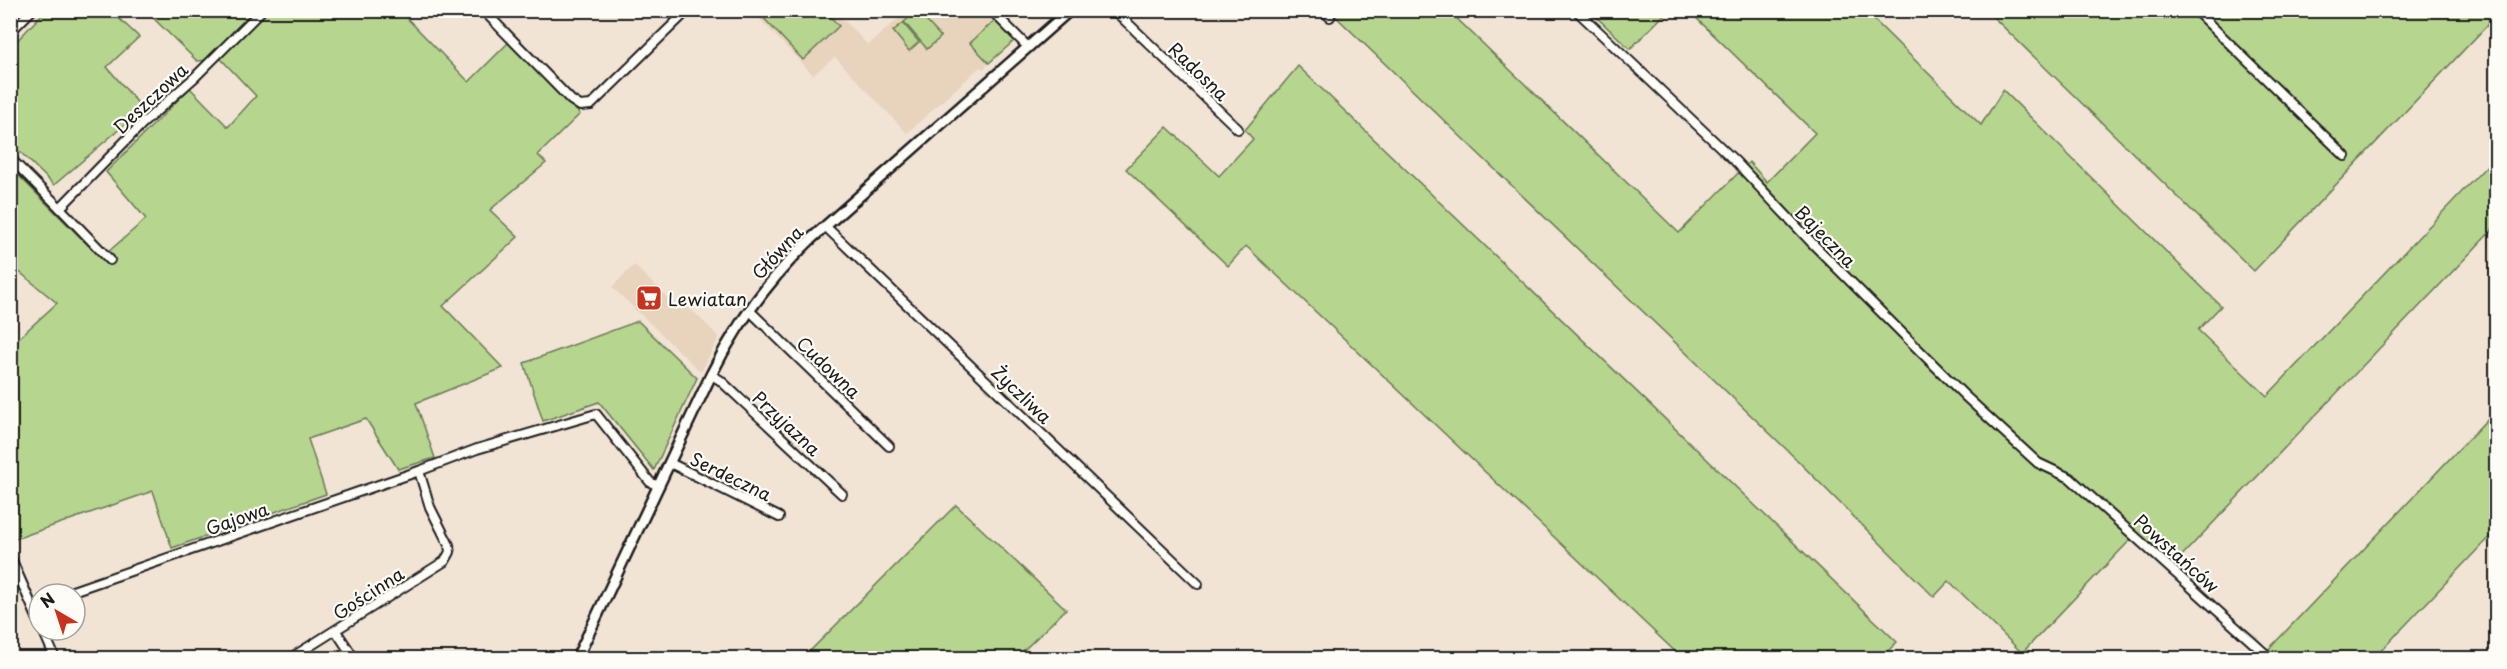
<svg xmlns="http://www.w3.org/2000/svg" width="2507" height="669" font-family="'Playpen Sans',sans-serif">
<rect width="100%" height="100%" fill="#f1e4d5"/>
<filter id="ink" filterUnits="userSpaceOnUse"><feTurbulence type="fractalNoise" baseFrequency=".0167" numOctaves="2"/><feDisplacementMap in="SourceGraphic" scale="12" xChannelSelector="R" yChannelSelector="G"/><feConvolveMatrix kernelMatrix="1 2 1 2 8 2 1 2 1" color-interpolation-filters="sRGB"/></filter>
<g filter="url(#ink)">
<g fill="#e8d3bd">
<path d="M752 11H835L868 45 907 11H985L1015 40 983 69 980 67 907 133 835 57 813 75Z"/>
<path d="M634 265 676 306 682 300 719 337 701 372 612 287Z"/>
</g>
<g fill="#b6d58e" stroke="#697855" stroke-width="1.5">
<path d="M46 10 111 11 139 37 107 67 143 109 54 185 10 142 11 47Z"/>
<path d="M2493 10 2496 16 2254 271 1987 11Z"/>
<path d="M146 11H400L469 82 508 43 580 114 538 155 546 163 490 210 518 237 443 306 503 368 416 403 435 458 398 469 366 419 308 439 326 494 172 548 153 491 15 539 11 529V345L57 303 11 265 10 167 101 258 146 219 106 172 190 88 228 127 256 96 221 59 197 61Z"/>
<path d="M757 11H825L839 26 803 60Z"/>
<path d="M917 11 941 37 927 49 904 22Z"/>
<path d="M1330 11H1449L1679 233 1749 162 1767 182 1815 133 1689 11H1865L1981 125 2003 90 2221 306 2198 330 2267 396 2496 156V226L2173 565 2137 533 2022 653 1949 581 1934 597 1784 447Z"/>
<path d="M1590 11H1668L1630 49Z"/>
<path d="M995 20 1015 40 989 63 970 43Z"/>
<path d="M903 23 919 42 909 51 893 31Z"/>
<path d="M1298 66 1897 642 1881 658H1682L1246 246 1228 266 1126 169 1167 127 1219 176 1253 139 1245 130Z"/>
<path d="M638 321 697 378 654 470 599 402 543 421 524 363Z"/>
<path d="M2496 410V530L2374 658H2276L2267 651Z"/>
<path d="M956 505 1066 609 1016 658H803Z"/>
</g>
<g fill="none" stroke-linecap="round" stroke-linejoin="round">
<defs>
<g id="minor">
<path d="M483 10 571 100 580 106 591 105 688 10"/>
<path d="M991 10 1028 47"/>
<path d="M1114 10 1238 129"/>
<path d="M1323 10 1330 17"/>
<path d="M1576 10 1736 162 1813 244 1965 396 2038 463 2070 478 2270 658"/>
<path d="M2195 10 2345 156"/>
<path d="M10 32 32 10"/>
<path d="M10 158 60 208 142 124 195 77 262 10"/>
<path d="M60 208 110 260"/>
<path d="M825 226 1198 584"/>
<path d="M749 310 889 446"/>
<path d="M711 375 720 380 842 494"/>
<path d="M670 463 779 517"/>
<path d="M10 556 39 622"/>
<path d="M64 594 419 471 477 449 596 414 650 482 658 486"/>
<path d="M43 630 55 658"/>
<path d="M336 631 354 658"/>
<path d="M291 658 445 561 450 552 449 545 430 507 419 471"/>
</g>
<path id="tertiary" d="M577 658 711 375C737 323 770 278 812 238L1070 10"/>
</defs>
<use href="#minor" stroke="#1c1c1c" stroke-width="12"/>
<use href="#tertiary" stroke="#1c1c1c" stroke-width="14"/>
<use href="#minor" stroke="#fdfcf7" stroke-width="8"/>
<use href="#tertiary" stroke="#fdfcf7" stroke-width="9"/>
</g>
</g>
<defs>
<symbol id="supermarket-square" viewBox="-11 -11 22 22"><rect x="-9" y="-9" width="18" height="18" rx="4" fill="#c8321e" stroke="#fdfcf7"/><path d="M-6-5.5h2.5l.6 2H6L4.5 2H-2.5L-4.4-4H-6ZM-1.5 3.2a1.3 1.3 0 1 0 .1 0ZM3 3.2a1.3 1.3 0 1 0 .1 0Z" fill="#fff"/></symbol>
</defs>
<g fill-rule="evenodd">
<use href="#supermarket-square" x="634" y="283" width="30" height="30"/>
</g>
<g text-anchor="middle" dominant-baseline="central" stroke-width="4.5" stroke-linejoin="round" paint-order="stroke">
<g font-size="18" fill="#1c1c1c" stroke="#fdfcf7">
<text transform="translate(1199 71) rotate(44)">Radosna</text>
<text transform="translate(150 98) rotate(-43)">Deszczowa</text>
<text transform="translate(1826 236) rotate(46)">Bajeczna</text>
<text transform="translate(777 252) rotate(-47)">Główna</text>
<text transform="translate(829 367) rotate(44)">Cudowna</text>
<text transform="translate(1022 394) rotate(44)">Życzliwa</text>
<text transform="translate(787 423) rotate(43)">Przyjazna</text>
<text transform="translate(731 476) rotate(26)">Serdeczna</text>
<text transform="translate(237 518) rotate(-19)">Gajowa</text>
<text transform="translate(2177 553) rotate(42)">Powstańców</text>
<text transform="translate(368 593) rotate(-33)">Gościnna</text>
</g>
<g font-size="18" fill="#1c1c1c" stroke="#fdfcf7" text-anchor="start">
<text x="668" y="298">Lewiatan</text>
</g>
</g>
<rect width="2507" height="669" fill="none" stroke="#fdfcf7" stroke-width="36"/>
<rect x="18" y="18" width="2471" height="633" fill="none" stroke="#1c1c1c" stroke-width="2" filter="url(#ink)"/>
<g transform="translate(57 612) rotate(321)"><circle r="28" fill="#fdfcf7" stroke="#a3a29f" stroke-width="1.5"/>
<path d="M0-4.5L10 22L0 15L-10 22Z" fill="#c8321e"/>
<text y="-9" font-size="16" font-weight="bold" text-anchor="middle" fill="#1c1c1c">N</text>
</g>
</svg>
